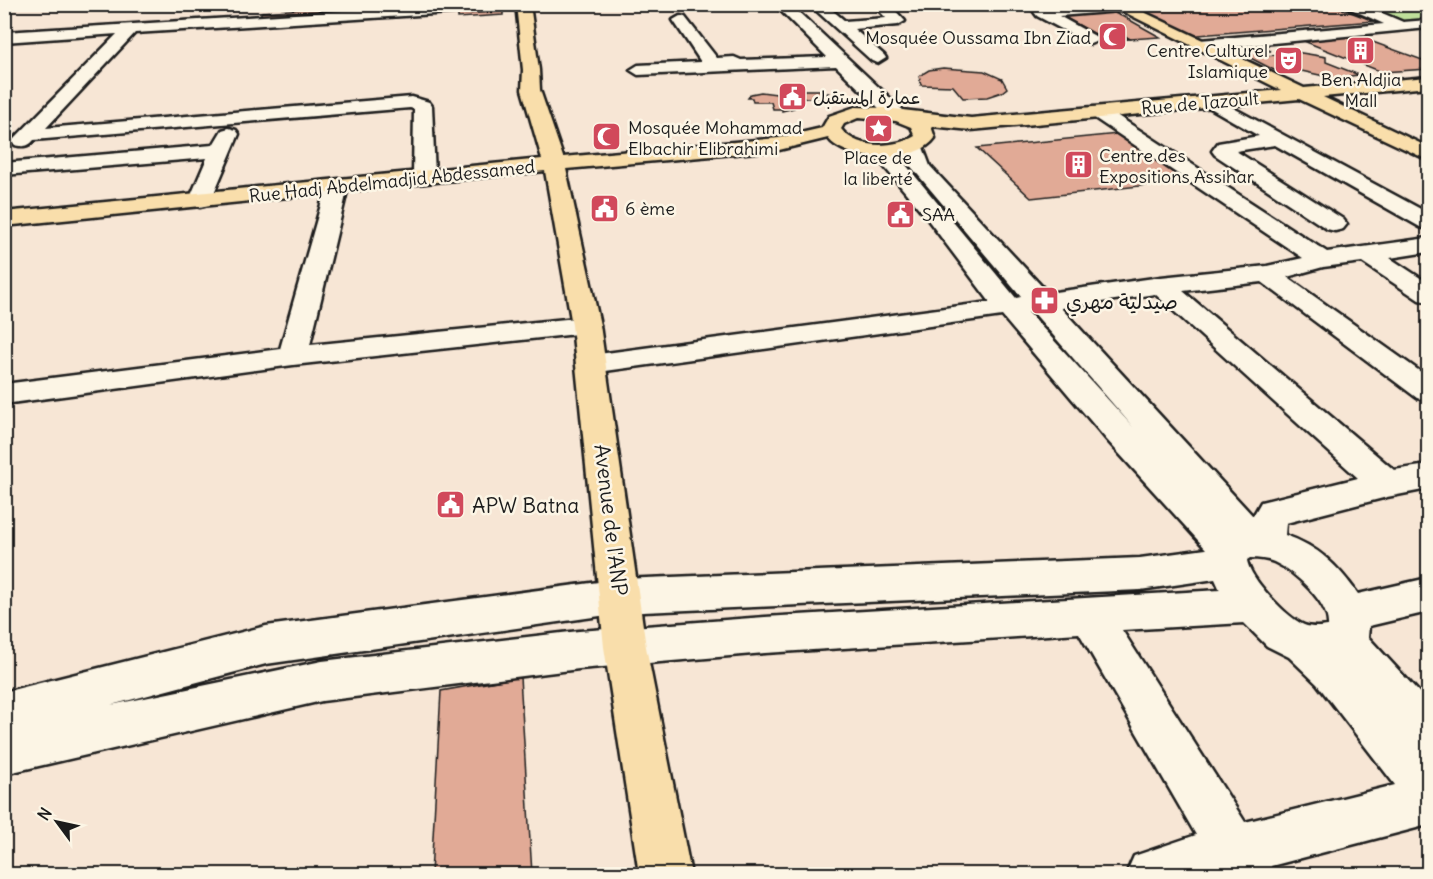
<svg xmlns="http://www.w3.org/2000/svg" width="1433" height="879" font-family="Delius,'Playpen Sans Arabic',sans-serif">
<rect width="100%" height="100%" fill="#f7e6d5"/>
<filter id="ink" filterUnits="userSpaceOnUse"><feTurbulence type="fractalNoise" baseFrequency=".0167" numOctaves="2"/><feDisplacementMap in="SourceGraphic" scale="12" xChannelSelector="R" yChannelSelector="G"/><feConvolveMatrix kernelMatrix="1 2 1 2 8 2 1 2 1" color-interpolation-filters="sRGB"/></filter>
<g filter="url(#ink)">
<path fill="#bfe09a" stroke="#6e7e5b" stroke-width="1.5" d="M1351 5H1428V19L1396 21Z"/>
<g fill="#e1aa96" stroke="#1c1c1c" stroke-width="1.5">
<path d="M361 4H470L359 11Z"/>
<path d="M503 4V15L458 18V7Z"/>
<path d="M1179 4H1329L1374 21 1186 36 1129 8Z"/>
<path d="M345 6 342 14 255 21 262 12Z"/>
<path d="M1112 12 1126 18 1160 37 1130 39 1118 32 1095 34 1062 16Z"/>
<path d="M1118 32 1130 39 1107 41 1095 34Z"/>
<path d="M1348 33 1428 62V69L1382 72 1296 38Z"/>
<path d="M1257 45 1271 51 1257 52 1265 56 1276 55 1277 49 1326 57V62L1359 75 1333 78 1288 68 1274 70 1229 47Z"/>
<path d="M943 68 984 71 1002 79 1007 88 1002 92 987 97 963 98 953 86 921 85 919 76 929 70Z"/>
<path d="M781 84H802L804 90H822L823 94 828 93 825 97 791 99 794 108 782 111V109H773L771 102H753L752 98H748L751 94 761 92 784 95 783 88H778Z"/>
<path d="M1118 134 1185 181 1031 198 977 148Z"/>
<path d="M520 677 532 874H431L441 691Z"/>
</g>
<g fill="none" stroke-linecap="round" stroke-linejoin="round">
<defs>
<g id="minor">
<path d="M455 4H537L530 8 135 33 46 128 412 97 429 102 432 106 435 176 432 181 424 182 416 181 413 176 414 109 410 108 34 140C28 147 23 147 15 145L12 141 117 34 4 42V32Z"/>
<path d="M774 4H790L904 111 906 115 904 119H890L836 66 638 75 630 70 638 65 701 62 673 20 680 16 685 17 717 58 734 57 741 60 827 57Z"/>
<path d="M809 4H825L845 21 886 18 873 4H889L905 21 898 25 854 29 884 55 886 58 878 63 872 61Z"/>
<path d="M1096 4H1163L1156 8 1059 16 1095 36 1098 39 1095 42 1090 44 1037 16 1034 12 1041 8Z"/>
<path d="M1340 4H1361L1403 22 1428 20V28L1200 50 1192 45 1200 40 1384 24Z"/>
<path d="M1213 97 1428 213V229L1420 227 1275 145 1236 151 1343 219 1347 224 1343 229 1335 231 1327 229 1215 155 1212 151 1218 143 1259 136 1207 106 1204 102 1207 98Z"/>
<path d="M1100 107 1107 109 1327 252 1428 238V252L1390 258 1428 283V302L1419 300 1362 262 1323 267 1287 277 1428 377V401L1417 398 1262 282 1183 291 1394 470 1428 465V489L1387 497 1286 523 1285 535C1318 546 1338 566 1358 594L1428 578V612L1369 626 1368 637 1428 702V825L1271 866 1274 874H1126L1134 856 1196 835 1079 633 765 653 579 669 322 701 4 774V692L266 626 621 579 1140 558 1206 549 1106 439 1002 316 591 373 581 371 576 364 581 357 591 355 990 302 922 212 871 151 874 147C889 143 896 155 906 165L1016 298 1021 297 908 163 904 146 907 142H921L930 166 1048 293 1161 277 1267 266 1303 258 1093 117 1091 113 1093 109ZM1155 294 1358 478 1261 502 1253 516 1061 308ZM1028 312H1033L1133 427ZM1250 558C1258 558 1267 559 1274 562 1294 571 1330 603 1328 626 1321 627 1311 628 1304 625 1287 618 1249 578 1247 560ZM1215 579 1220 590 765 617 579 631 322 661 111 705 266 664 621 613 1140 590ZM1244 623 1267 646 1289 657 1317 684 1395 785 1245 822 1122 630Z"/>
<path d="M229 128 236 130 239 134 211 200 208 205 200 207 192 205 189 200 207 158 4 175V163L213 145 222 130Z"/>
<path d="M337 180 345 182 348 187 310 345 586 317 596 319 600 325 596 331 586 333 293 365 4 404V384L280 349 326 187 329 182Z"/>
</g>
<path id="major" d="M516 4H530L539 70 540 90 563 157 779 138 822 128 829 116 855 107 885 108 971 118 1281 90 1108 4H1127L1304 88 1428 77V87L1323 97 1428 147V160L1299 99 971 130 931 126 935 138C917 164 846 163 828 138L779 150 566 169 600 325 646 647 691 874H639L604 647 572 325 545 171 4 226V212L542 159 522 90 523 70ZM858 118 896 121 911 127 915 136C895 148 857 150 841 129L844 124Z"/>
</defs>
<use href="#minor" stroke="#1c1c1c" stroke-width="5"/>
<use href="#major" stroke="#1c1c1c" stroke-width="5"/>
<use href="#minor" fill="#fcf5e5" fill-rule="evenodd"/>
<use href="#major" fill="#f9deab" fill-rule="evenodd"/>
</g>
</g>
<defs>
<symbol id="mosque-square" viewBox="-11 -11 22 22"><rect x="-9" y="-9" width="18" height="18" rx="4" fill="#d1495b" stroke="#fcf5e5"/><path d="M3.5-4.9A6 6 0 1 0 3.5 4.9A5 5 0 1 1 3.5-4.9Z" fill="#fff"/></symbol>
<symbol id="building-square" viewBox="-11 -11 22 22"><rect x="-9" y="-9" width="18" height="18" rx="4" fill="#d1495b" stroke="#fcf5e5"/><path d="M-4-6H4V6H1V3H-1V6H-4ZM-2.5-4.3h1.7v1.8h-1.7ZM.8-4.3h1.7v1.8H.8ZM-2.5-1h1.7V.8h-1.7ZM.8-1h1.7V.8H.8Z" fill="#fff"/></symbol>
<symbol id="theatre-square" viewBox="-11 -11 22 22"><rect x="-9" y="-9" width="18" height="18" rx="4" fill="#d1495b" stroke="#fcf5e5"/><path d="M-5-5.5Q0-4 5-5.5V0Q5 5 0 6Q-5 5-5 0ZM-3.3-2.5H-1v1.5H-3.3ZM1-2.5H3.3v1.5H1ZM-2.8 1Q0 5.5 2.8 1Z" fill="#fff"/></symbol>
<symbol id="civic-square" viewBox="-11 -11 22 22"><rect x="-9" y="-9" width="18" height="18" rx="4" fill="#d1495b" stroke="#fcf5e5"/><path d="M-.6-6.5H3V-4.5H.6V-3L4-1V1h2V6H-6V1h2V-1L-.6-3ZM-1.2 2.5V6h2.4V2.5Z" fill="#fff"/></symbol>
<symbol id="sight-square" viewBox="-11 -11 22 22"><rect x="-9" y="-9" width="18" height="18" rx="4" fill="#d1495b" stroke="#fcf5e5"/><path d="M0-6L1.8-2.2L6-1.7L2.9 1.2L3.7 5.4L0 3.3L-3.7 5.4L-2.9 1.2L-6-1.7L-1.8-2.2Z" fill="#fff"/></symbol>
<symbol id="pharmacy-square" viewBox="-11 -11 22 22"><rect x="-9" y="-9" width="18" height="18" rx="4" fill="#d1495b" stroke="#fcf5e5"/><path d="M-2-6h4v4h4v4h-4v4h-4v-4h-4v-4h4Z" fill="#fff"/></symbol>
</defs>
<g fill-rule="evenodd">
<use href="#mosque-square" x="1096" y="20" width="33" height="33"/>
<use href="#building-square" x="1344" y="34" width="33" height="33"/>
<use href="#theatre-square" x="1272" y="44" width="33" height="33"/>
<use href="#civic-square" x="776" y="80" width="33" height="33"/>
<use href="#sight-square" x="862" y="112" width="33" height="33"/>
<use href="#mosque-square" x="590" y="120" width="33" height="33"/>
<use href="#building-square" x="1062" y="148" width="33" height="33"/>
<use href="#civic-square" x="588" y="192" width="33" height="33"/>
<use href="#civic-square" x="884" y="198" width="33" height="33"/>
<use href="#pharmacy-square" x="1028" y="284" width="33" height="33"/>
<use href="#civic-square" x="434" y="488" width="33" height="33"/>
</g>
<g text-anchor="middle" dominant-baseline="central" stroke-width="5" stroke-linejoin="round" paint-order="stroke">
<g font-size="18" fill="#1c1c1c" stroke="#fcf5e5" text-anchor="start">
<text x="1091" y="37" text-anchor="end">Mosquée Oussama Ibn Ziad</text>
<text x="1268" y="50" text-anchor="end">Centre Culturel<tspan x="1268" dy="21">Islamique</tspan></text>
<text x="1361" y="79" text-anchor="middle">Ben Aldjia<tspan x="1361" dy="21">Mall</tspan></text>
<text x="813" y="97">عمارة المستقبل</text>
<text x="628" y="127">Mosquée Mohammad<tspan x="628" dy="21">Elbachir Elibrahimi</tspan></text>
<text x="1099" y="155">Centre des<tspan x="1099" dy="21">Expositions Assihar</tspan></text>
<text x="878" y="157" text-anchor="middle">Place de<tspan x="878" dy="21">la liberté</tspan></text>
<text x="625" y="208">6 ème</text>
<text x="922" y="214">SAA</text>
</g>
<g font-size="18" fill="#1c1c1c" stroke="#fcf5e5">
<text transform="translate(1200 103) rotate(-5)">Rue de Tazoult</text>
<text transform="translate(392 181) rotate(-6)">Rue Hadj Abdelmadjid Abdessamed</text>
</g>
<g font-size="21" fill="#1c1c1c" stroke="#fcf5e5" text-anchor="start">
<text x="1066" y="301">صيدلية مهري</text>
<text x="472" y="505">APW Batna</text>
</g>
<g font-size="21" fill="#1c1c1c" stroke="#fcf5e5">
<text transform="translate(611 520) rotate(83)">Avenue de l'ANP</text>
</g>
</g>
<rect width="1433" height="879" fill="none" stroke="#fcf5e5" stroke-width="24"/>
<rect x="12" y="12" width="1409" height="855" fill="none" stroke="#1c1c1c" stroke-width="2" filter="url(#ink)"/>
<g transform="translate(57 822) rotate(303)" stroke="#fcf5e5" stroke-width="4.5" paint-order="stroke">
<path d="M0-4.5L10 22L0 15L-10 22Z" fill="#1c1c1c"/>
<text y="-9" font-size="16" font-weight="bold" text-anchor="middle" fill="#1c1c1c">N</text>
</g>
</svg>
